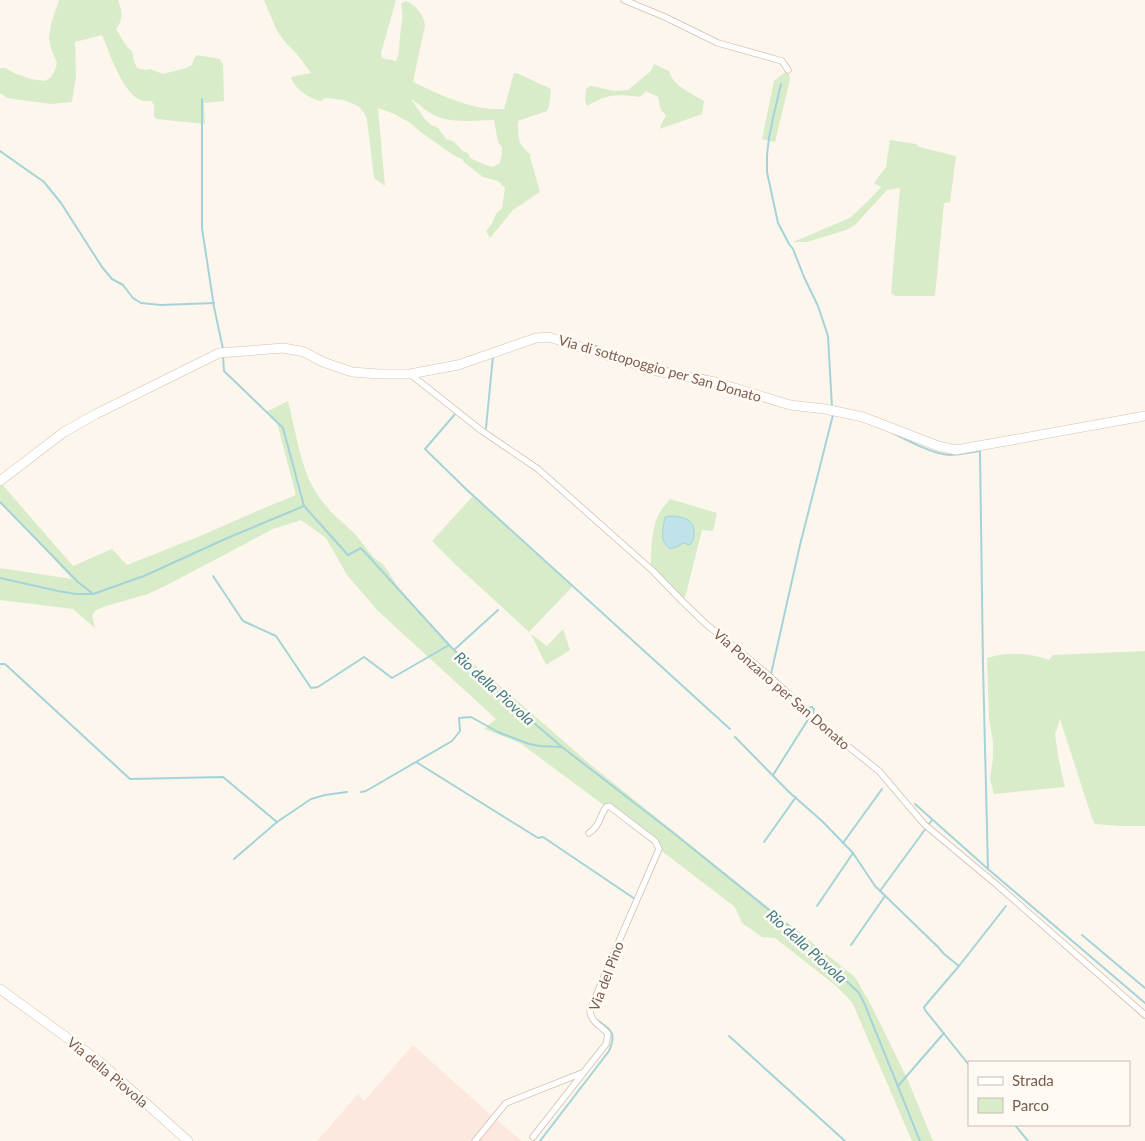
<svg xmlns="http://www.w3.org/2000/svg" width="1145" height="1141" font-family="Lato,sans-serif">
<rect width="100%" height="100%" fill="#fdf6ec"/>
<path fill="#fde8e0" d="M413 1045 492 1116 522 1141H317L358 1094 364 1101Z"/>
<g fill="#d8ecc9" fill-rule="evenodd">
<path d="M59 0H118C122 11 124 19 116 29L127 47 132 51 134 61 137 68 145 70 150 69 163 74 186 68 192 65 194 58 197 55 220 59 223 65 224 101 204 103 205 124 157 119 154 117V105L151 101C149 101 146 101 143 101 123 96 109 51 102 35L75 42 76 76 72 102 51 104 7 98 0 93V68H5L14 73 31 79 45 81 51 77 55 70 57 63 51 48 49 38 51 24Z"/>
<path d="M264 0H396L381 53 382 58 396 61C400 53 399 45 400 37 401 23 404 18 401 4L406 1C416 5 423 14 425 25L413 82C441 95 472 111 504 109L514 73 519 74 551 89 549 107 547 111 518 121C518 137 517 144 531 155L530 157 540 192 513 210 490 238 486 231 491 225 496 214 502 208 505 188 498 181 483 177 465 163 462 159 453 155 422 133 409 122 392 113 378 108 385 186 374 178 367 119 364 113 358 106 344 100 325 98 321 101C310 99 294 89 291 77L311 73 296 53 285 42 277 31ZM411 99C419 103 425 111 434 115 452 124 475 120 494 120L498 142 502 147V155L499 164 492 167 483 164 470 158 468 153 463 151 453 141 446 139 438 128 431 125 424 118Z"/>
<path d="M654 64 669 71C673 86 691 93 704 101L702 114 660 129C661 121 665 120 666 115L661 110 658 97 646 91 640 97C617 94 607 94 587 106L585 100 586 89 591 86 615 91 628 90 651 71Z"/>
<path d="M788 70 790 79 775 142 762 139 774 81Z"/>
<path d="M890 140 916 144 919 147 956 156 950 202 944 203 935 296H895L891 293 900 188 887 190 855 225 846 230 807 242H793L850 218 875 194 881 187 874 183 886 167Z"/>
<path d="M288 401 300 453 308 478 318 496 331 512 355 534 374 558 384 565 400 590 450 646 484 672 591 765 855 977 871 1005 907 1078 933 1141H912L852 1002 835 985 775 938 762 937 742 923 735 907 659 849 609 809 520 743 484 729 496 719 378 611 347 575 326 538 301 520 273 529 171 583 148 594 106 606 96 610 92 615 95 628 73 609 0 600V568L72 579 0 501V482L73 566 112 549 127 565 200 536 257 511 296 495 277 423 266 412Z"/>
<path d="M473 496 573 586 529 632 457 566 432 541Z"/>
<path d="M670 499 717 513 713 531 702 530 686 594 683 602 651 570C651 551 651 524 662 509 664 506 667 503 670 499ZM664 524 687 544 663 539Z"/>
<path d="M563 629 570 650 546 665 531 634 547 646Z"/>
<path d="M1145 651V826H1120L1095 824 1092 818 1060 719 1055 734 1059 761 1065 787 994 794 990 779 993 758V742L989 719 987 658C1007 651 1030 653 1049 660L1053 655Z"/>
</g>
<path fill="#bfe3e8" stroke="#a5d3da" d="M670 516C681 516 695 519 694 533 694 538 693 541 690 545L683 543 677 547 670 549C659 540 663 530 665 517Z"/>
<g fill="none" stroke-linecap="round" stroke-linejoin="round">
<g stroke="#a5d3da" stroke-width="2">
<path d="M781 84 773 118 769 138 767 155V172L778 223 789 244 793 249 804 277 818 306 828 336 832 408"/>
<path d="M202 99V228L214 307 223 349"/>
<path d="M0 151 44 182 61 203 102 267 112 279 123 285 133 298 141 303 161 305 214 303"/>
<path d="M586 344 596 346 608 351"/>
<path d="M223 356 224 371 283 428 304 506 348 555 361 548 450 646 492 687 562 747 676 835 789 926 859 993 865 1005 920 1141"/>
<path d="M646 363 675 370"/>
<path d="M689 373 706 376"/>
<path d="M457 413H456L425 449 467 490 730 729"/>
<path d="M486 428 493 356"/>
<path d="M891 432C907 440 932 454 949 455 960 455 970 452 980 451L983 666 988 869"/>
<path d="M0 502 78 582 92 593"/>
<path d="M213 576 243 621 276 636 311 688 318 687 364 657 392 678 449 645"/>
<path d="M0 578 58 591 76 594H93L144 576 225 539 304 506"/>
<path d="M454 650 498 610"/>
<path d="M0 664H5L130 779 223 777 277 822"/>
<path d="M772 675 771 674 800 545 833 415"/>
<path d="M775 678 808 708 812 707 814 709 813 713"/>
<path d="M735 737 789 792 823 822 853 853 875 886 939 948 944 954 959 966"/>
<path d="M416 762 538 838 543 837 635 899"/>
<path d="M773 775 809 718"/>
<path d="M361 792 366 791 452 741 460 731 459 718 471 717 498 732 529 744 540 746 562 747"/>
<path d="M915 804 988 869 1145 1003"/>
<path d="M764 842 796 797"/>
<path d="M843 843 882 789"/>
<path d="M234 859 277 822 311 799 325 795 347 792"/>
<path d="M880 891 932 820"/>
<path d="M817 906 853 853"/>
<path d="M1082 935 1145 988"/>
<path d="M851 945 885 896"/>
<path d="M729 1036 845 1141"/>
<path d="M969 1065 925 1010 924 1007 959 966 1006 906"/>
<path d="M898 1086 944 1033"/>
<path d="M1015 1125 1028 1141"/>
<path d="M540 1141 609 1051C617 1032 611 1030 597 1020"/>
</g>
<defs>
<g id="street">
<path d="M624 0 665 17 718 43 782 61 788 70"/>
<path d="M410 374 482 431 538 469 653 571 683 602 706 624 766 673 820 724 879 771 924 824 997 885 1145 1015"/>
<path d="M533 1137 606 1044 608 1034C602 1026 590 1022 590 1010L613 955 659 849 655 841 609 806 606 807C600 816 599 827 589 833"/>
<path d="M475 1141 506 1103 582 1073"/>
</g>
<g id="secondary">
<path d="M0 481 64 432 96 414 219 353 284 348 304 352 323 362 352 372 379 374H410L458 365 536 338 549 337 657 371 715 382 790 405 825 409 863 417 938 446 956 450 1145 416"/>
<path d="M0 989 99 1061 188 1141"/>
</g>
</defs>
<use href="#street" stroke="#d1beb0" stroke-width="7"/>
<use href="#secondary" stroke="#d6c0b0" stroke-width="10"/>
<use href="#street" stroke="#fff" stroke-width="5.5"/>
<use href="#secondary" stroke="#fff" stroke-width="9"/>
</g>
<g text-anchor="middle" dominant-baseline="central" stroke-width="5" stroke-linejoin="round" paint-order="stroke">
<g font-size="14" fill="#7a5c4d" stroke="#fffaf3">
<text transform="translate(660 368) rotate(16)">Via di sottopoggio per San Donato</text>
<text transform="translate(782 689) rotate(41)">Via Ponzano per San Donato</text>
<text transform="translate(606 976) rotate(-69)">Via del Pino</text>
<text transform="translate(108 1072) rotate(40)">Via della Piovola</text>
</g>
<g font-size="15" font-style="italic" fill="#437c86" stroke="#fffaf3">
<text transform="translate(495 688) rotate(42)">Rio della Piovola</text>
<text transform="translate(807 946) rotate(42)">Rio della Piovola</text>
</g>
</g>
<rect x="968" y="1061" width="162" height="65" fill="#fffaf3" stroke="#cabbb1"/>
<rect x="978" y="1077" width="25" height="8" fill="#ffffff" stroke="#cabbb1"/>
<text x="1012" y="1086" font-size="15" fill="#7a5c4d">Strada</text>
<rect x="978" y="1098" width="25" height="15" fill="#d8ecc9" stroke="#cabbb1"/>
<text x="1012" y="1111" font-size="15" fill="#7a5c4d">Parco</text>
</svg>
